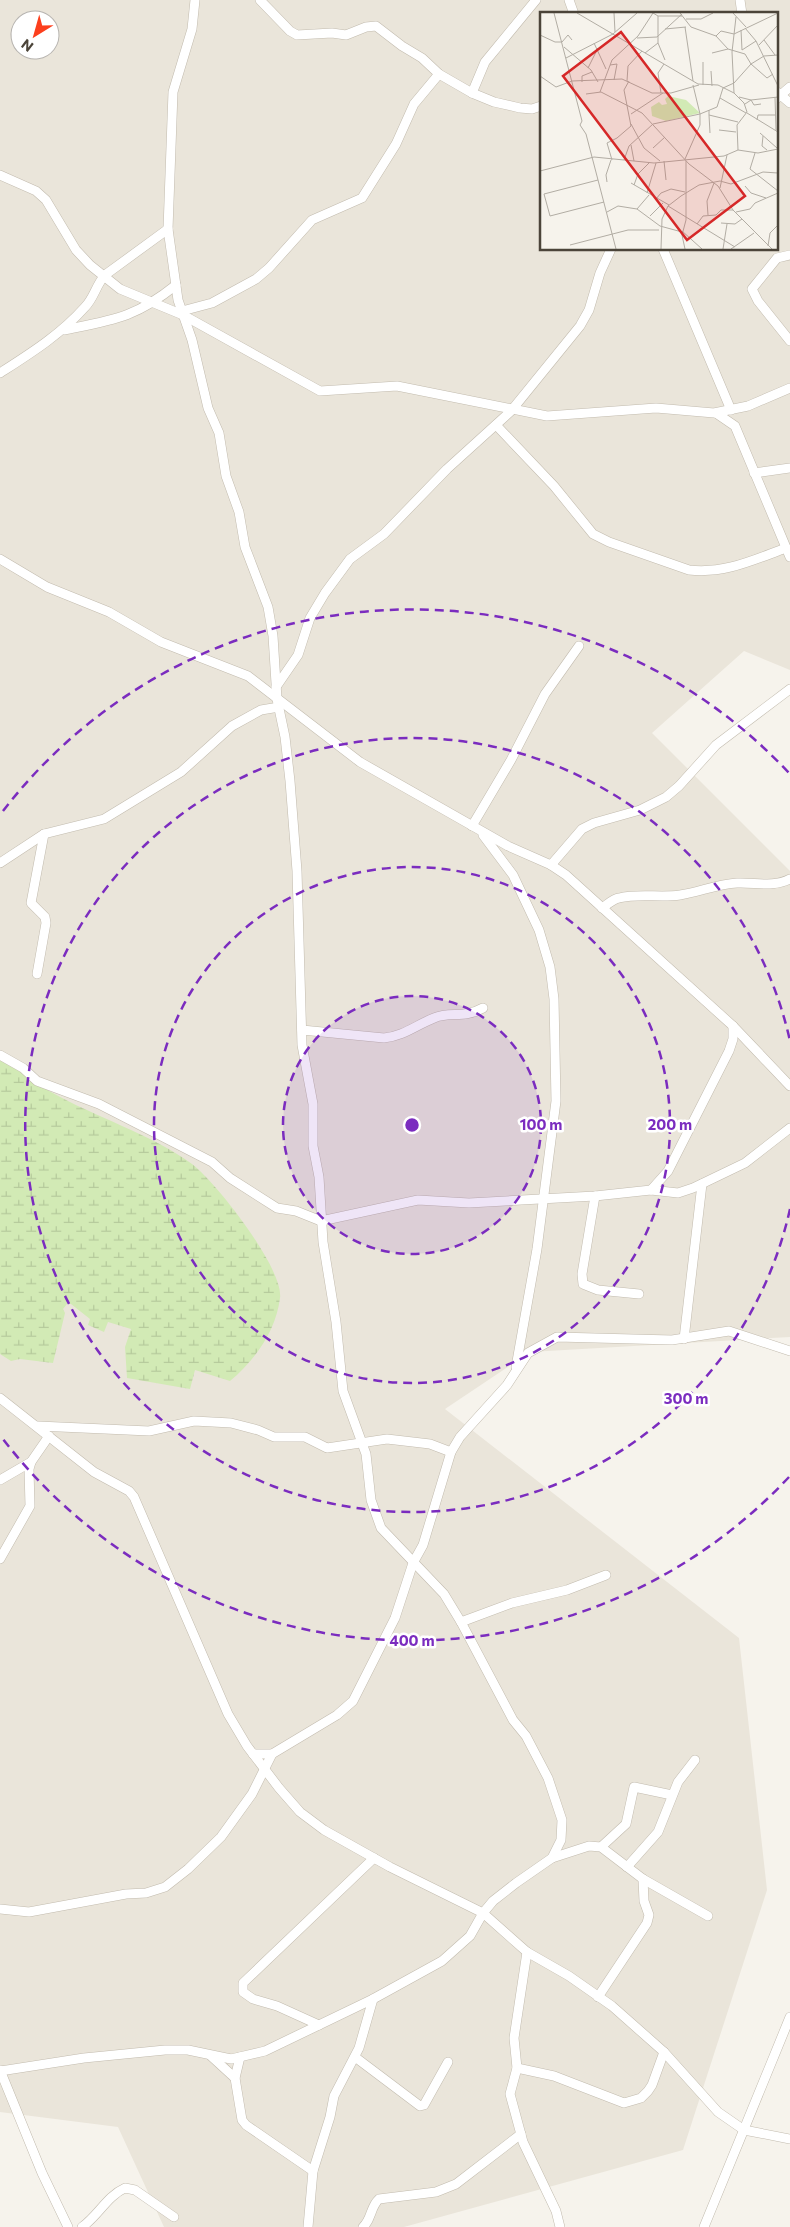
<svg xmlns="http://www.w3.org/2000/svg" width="790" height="2227" font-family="Commissioner,sans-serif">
<defs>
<pattern id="wetland-marsh" width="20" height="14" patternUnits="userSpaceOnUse" patternTransform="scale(1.25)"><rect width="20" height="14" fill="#d2eab5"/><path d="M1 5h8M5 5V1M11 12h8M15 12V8" fill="none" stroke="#b6ca9c"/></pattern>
</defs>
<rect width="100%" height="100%" fill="#f6f3ec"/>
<path fill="#eae5da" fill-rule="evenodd" d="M0 0H790V670L744 651 652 733 790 871V1337L530 1352 445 1409 739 1638 767 1890 683 2150 404 2227H164L118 2127 0 2112ZM541 14H776V249H541ZM20 20H50V50H20Z"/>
<path fill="url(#wetland-marsh)" d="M0 1059C19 1067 33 1083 51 1092 97 1118 149 1133 192 1164 216 1182 284 1269 280 1298 276 1331 255 1360 230 1381L195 1370 190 1389 127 1378 125 1347 131 1329 108 1322 104 1332 88 1325 90 1319 71 1304H67L63 1309 65 1313 53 1363 20 1359 11 1361 0 1354Z"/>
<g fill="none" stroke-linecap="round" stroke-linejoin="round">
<defs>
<g id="street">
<path d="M195 0 192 29 173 92 168 229 178 300 192 340 208 408 219 433 226 476 239 512 245 547 268 607 273 636 277 699 285 737 290 781 297 871 302 1045 313 1104V1146L319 1177 323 1242 336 1322 343 1391 366 1454 371 1500 381 1528 444 1594 461 1622 513 1720 526 1736 548 1778 562 1820 561 1840 552 1858"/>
<path d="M260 0 290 31 297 35 332 33 346 35 366 27 376 26 402 46 422 58 439 74 472 93 494 102 520 108 532 109 541 106"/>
<path d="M569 0 574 14"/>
<path d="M740 0 742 14"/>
<path d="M777 92 790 103"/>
<path d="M472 93 485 62 536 0"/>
<path d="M776 99 790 87"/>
<path d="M0 175 36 191 46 200 76 250 90 265 120 289 183 315 320 391 397 386 547 416 656 408 714 413 748 406 790 388"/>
<path d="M663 249 731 410"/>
<path d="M790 255 777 258 752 289 758 301 790 341"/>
<path d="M182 311 212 303 256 279 269 268 312 220 362 198 396 144 414 104 439 74"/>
<path d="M64 330C113 320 135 318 176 285"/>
<path d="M0 373C31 353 60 335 85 307 94 298 96 285 105 275L168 229"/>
<path d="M716 413 735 426 790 557"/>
<path d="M496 425 554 486 593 534 609 542 689 570C725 574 753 560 786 548"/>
<path d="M754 473 790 468"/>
<path d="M0 559 47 587 109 612 161 642 248 676 360 762 508 846 551 865 566 875 733 1026 790 1086"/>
<path d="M276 687 298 655 310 618 325 593 350 559 384 534 447 469 511 411 580 326 589 310 600 273 611 249"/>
<path d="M472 826 511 760 545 694 579 646"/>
<path d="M483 835 513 875 539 930 550 967 554 999 556 1101 537 1249 516 1367"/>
<path d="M0 863 44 834 104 819 181 772 232 726 261 710 279 707"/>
<path d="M551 865 582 829 594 823 640 810 666 797 679 786 716 745 790 689"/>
<path d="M602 908C608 904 613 899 619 898 639 893 660 898 680 895 699 892 718 884 737 883 755 882 773 888 790 879"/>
<path d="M37 974 46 923 45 917 31 903 44 834"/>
<path d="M302 1030 384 1038C404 1036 416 1025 434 1018 451 1011 463 1019 483 1008"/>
<path d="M0 1055 23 1068 37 1081 99 1104 212 1162 230 1178 277 1208 296 1211 321 1221 418 1200 469 1203 595 1196 651 1190 678 1193 693 1188 745 1163 790 1128"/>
<path d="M651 1190 668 1171 729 1051 733 1039V1026"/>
<path d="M595 1196 582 1274 583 1284 598 1290 639 1294"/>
<path d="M684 1339 702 1184"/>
<path d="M0 1398 94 1472 129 1491 134 1497 228 1714 247 1746 279 1788 300 1812 324 1830 390 1867 483 1913 527 1952 569 1976 612 2006 664 2052 718 2112 744 2130 790 2139"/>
<path d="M38 1426 149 1431 194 1421 231 1423 258 1430 274 1437H305L327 1448 387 1439 430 1444 451 1452"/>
<path d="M0 1480 31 1462"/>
<path d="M0 1559 30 1506 29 1469 31 1462 49 1436"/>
<path d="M461 1622 512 1603 567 1590 606 1575"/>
<path d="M253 1754H272L337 1715 353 1701 395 1618 413 1563 423 1545 451 1452 460 1437 507 1385 528 1353 557 1337 672 1340 729 1331 790 1351"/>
<path d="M601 1847 626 1824 634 1787 672 1795"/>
<path d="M627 1867 658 1832 678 1782 695 1760"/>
<path d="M0 1909 29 1912 126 1894 146 1893 165 1887 188 1869 221 1837 252 1794 272 1754"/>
<path d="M527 1952 514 2038 517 2068 510 2094 523 2142 556 2211 560 2227"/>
<path d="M598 1997 647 1923 649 1915 644 1901 643 1879"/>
<path d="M319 2025 277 2006 253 1999 243 1992V1983L374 1858"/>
<path d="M211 2056 235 2078"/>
<path d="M240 2057 235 2078 242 2120 246 2125 313 2171"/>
<path d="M355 2057 420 2106 424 2105 448 2062"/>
<path d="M517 2068 554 2076 624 2103 641 2098 648 2091 652 2085 664 2052"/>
<path d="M0 2070 42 2173 68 2227"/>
<path d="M0 2071 84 2058 165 2050H188L231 2059 265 2051 373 1999 442 1961 470 1936 483 1913 493 1901 516 1883 552 1858 589 1846 601 1847 643 1879 708 1916"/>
<path d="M82 2227C98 2216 107 2196 125 2188L135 2190 174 2217"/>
<path d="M308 2227 313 2171 330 2117 334 2096 359 2048 373 1999"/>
<path d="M363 2227C372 2219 370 2207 379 2199L436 2192 456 2184 521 2134"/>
<path d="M704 2227 790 2017"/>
</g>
</defs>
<use href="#street" stroke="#c2bbae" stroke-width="10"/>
<use href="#street" stroke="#fff" stroke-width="9"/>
</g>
<circle cx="412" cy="1125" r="129" fill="#7b2cbf" fill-opacity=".12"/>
<g fill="none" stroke="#7b2cbf" stroke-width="2.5" stroke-dasharray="9 6">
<circle cx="412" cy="1125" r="129"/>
<circle cx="412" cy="1125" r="258"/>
<path d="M790 1209A387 387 0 1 1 790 1041"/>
<path d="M789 1477A516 516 0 0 1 3 1439M3 811A516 516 0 0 1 789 773"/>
</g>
<g transform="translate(540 12)">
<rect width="238" height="238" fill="#f6f3ec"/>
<path d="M128 84 146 88 160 101 126 109 112 104 111 95 119 90 122 93 127 92 125 87Z" fill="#d2eab5"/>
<path fill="none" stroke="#b2ada4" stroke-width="1" d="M14 1 42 109 40 113 46 122 76 237M37 1 158 72 178 73 194 81 204 91 207 100 197 113 198 138M74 1 75 20M113 1 118 4H142M140 1 151 15 176 24 188 37 205 42 211 52M193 1 206 15M118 4V31L125 48M146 7H161L173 1M145 15 153 69M205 16 216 29M125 17 146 15M201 18 202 38M0 23 15 30H22L28 23 32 28M176 24 181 19 194 22 238 1M97 26 117 25 142 2M224 28 235 43M54 31 66 57M219 33 238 13M24 35 51 58 58 70M202 38 216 29 238 74M105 41 118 31M172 41 188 37M26 46 73 22 97 1M163 50V73M211 52 227 66 233 62M70 53 77 52 74 68M48 56 58 36M171 59 172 74M0 64 16 75 32 69 82 67 112 81H131L159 73M87 69 88 54 102 39M42 70V64L52 60M194 71 211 52 224 44 238 43M60 80 72 48 98 24 113 1M121 81 118 61 124 52M194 81 192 40 196 5M46 82 61 80 102 101 149 152 178 174 193 198 232 237M199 85 211 88 238 85M235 85 236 118M180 86 206 101M205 92 211 88 214 93 221 92M169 98V103L198 110M207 101 238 120M91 102 123 81M169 103 170 121M217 108 218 103H236M91 112 104 136 120 149M179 118 196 120M220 121 237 136M223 124 222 134 227 138M91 133 94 149M113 136 125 125M215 141 210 157 238 179M145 147 160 113V102L177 95 183 76 194 71M72 148 67 131 77 126 91 114 84 78 89 69M84 148 89 134 113 112 160 102 153 73M124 149 126 168M0 159 54 145 114 151 184 144 198 138 218 141 238 137M58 168 4 182 10 204 64 190M67 170 66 163 71 148M91 171 129 193M94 173 98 162 110 150M205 174 211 181 226 186M180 176 187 143M107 181 116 151M116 187 121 181 131 177 145 180M128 194 195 235M97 197 109 183M67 200 78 194 97 197 120 214 142 220M196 200 210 197 215 191 238 181M168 203 167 189 174 171M110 204 123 191M181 211 195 212 202 207M157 212 163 204 176 203 181 198H193M142 219 162 237M30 233 88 218H119M228 234 230 221 238 213M121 237 122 207 128 194 141 184 159 173 180 169 191 172 223 160 238 161M145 237 142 223 146 208V149M183 237 187 212M191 237 214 221"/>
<path fill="#d62828" fill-opacity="0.15" stroke="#d62828" stroke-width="2.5" d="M81 20 205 184 147 228 23 64Z"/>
<rect width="238" height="238" fill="none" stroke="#4b4439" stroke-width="2.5"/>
</g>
<circle cx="412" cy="1125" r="8" fill="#7b2cbf" stroke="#fff" stroke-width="2.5"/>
<g font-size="15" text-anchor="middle" font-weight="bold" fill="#7b2cbf" stroke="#fff" stroke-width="5" stroke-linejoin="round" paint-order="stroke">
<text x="541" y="1130">100 m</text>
<text x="670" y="1130">200 m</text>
<text x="686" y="1404">300 m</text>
<text x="412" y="1646">400 m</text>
</g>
<g transform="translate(35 35) rotate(217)"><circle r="24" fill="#ffffff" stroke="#b7b4b0"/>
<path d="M0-4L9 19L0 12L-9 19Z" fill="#fc3f1d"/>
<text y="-8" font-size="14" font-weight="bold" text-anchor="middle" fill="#4b4439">N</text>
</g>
</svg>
